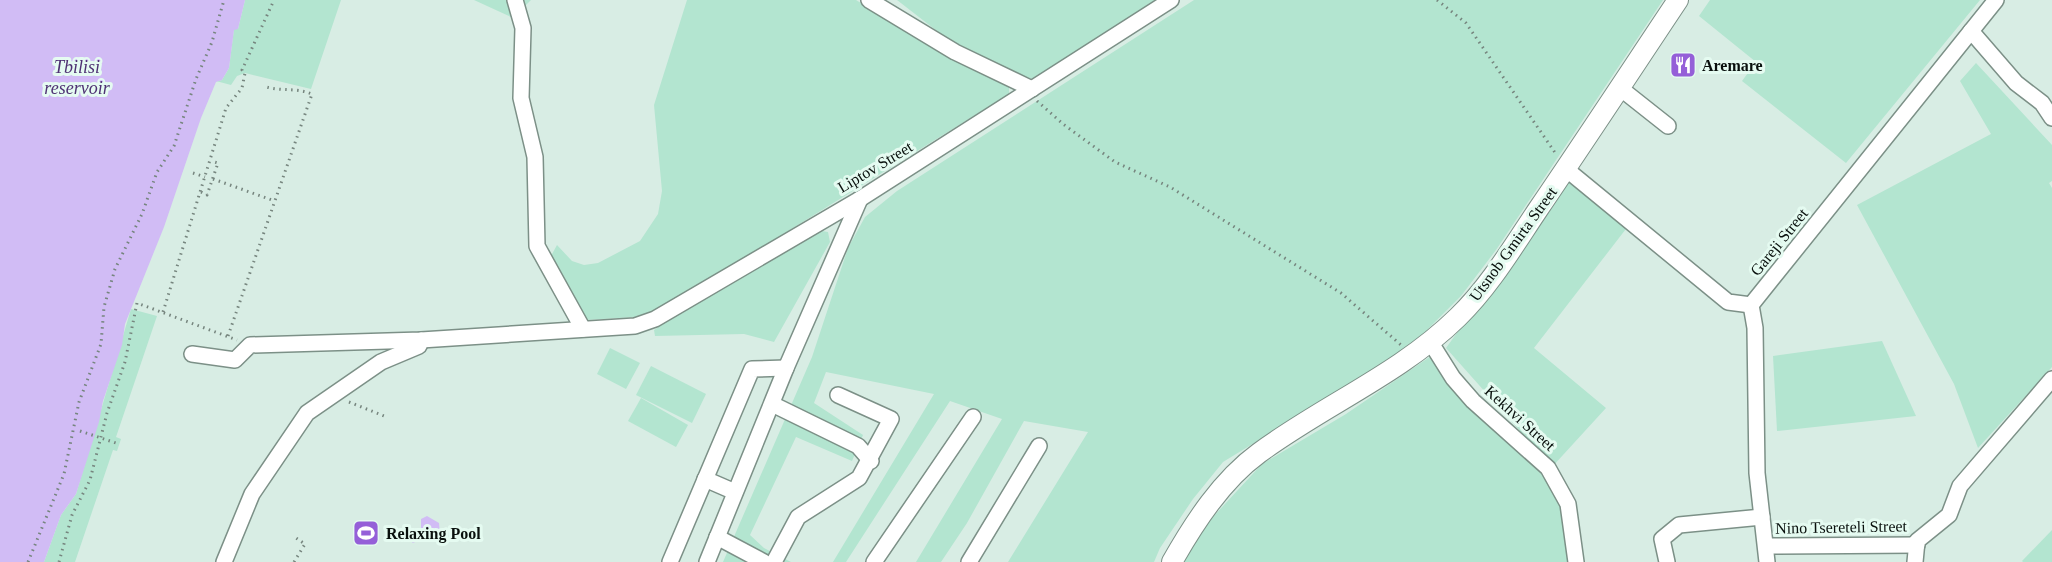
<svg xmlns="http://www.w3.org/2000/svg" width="2052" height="562" font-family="'Times New Roman',serif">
<rect width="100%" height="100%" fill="#d8ede4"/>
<g fill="#b3e5d0">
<path d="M245 0H341L311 89 245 73 237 76 231 85 216 81 222 80 229 68 234 29H238Z"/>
<path d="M474 0H531L513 18Z"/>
<path d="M687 0H856L934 48 1009 86V94L651 316 587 320 551 256 557 245 572 261 584 265 598 263 640 241 658 214 662 191 654 105Z"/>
<path d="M897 0H1156L1056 64 1036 80 1023 76 946 38Z"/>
<path d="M1194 0H1663L1496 250 1461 296 1408 349 1223 462 1193 499 1160 548 1154 562H1008L1088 432 1024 421 967 523 941 562H916L1002 419 950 401 846 562H833L934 394 826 372 814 403 863 435 852 461 796 437 750 535 764 548 791 562H723L812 357 848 248 865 217 897 191Z"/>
<path d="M1710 0H1980L1846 163 1742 81 1756 62 1699 16Z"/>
<path d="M1976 63 2052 145V181L2049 183 2052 188V367L1978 448 1954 384 1857 205 1991 134 1960 81Z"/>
<path d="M1567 181 1629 225 1534 348 1606 408 1552 467 1446 348Z"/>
<path d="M816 230 828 232 830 242 774 342 744 334 655 336 654 330 726 282Z"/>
<path d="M131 309 157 316 116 437 121 439 117 451 113 450 75 562H44L61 515 76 494Z"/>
<path d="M1882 341 1916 416 1777 431 1773 356Z"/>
<path d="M610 348 640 363 626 389 597 374Z"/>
<path d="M1431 356 1544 471 1561 503 1569 562H1182L1211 519 1262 464 1346 414Z"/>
<path d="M651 366 706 394 692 423 636 395Z"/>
<path d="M641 398 688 425 676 447 628 421Z"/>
<path d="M2052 530V562H2023L2022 561Z"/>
</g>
<g fill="#d1bcf5">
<path d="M0 0H245L238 29 234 30 229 68 222 80 216 82 201 118 164 227 125 324 122 345 103 401 99 422 76 494 61 515 44 562H0Z"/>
<path d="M427 516 439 523 440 534 412 543 421 531V519Z"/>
</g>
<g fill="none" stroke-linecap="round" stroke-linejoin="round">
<defs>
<g id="minor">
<path d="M515 0 523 28 521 98 535 157 537 246 583 329"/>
<path d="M869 0 955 52 1032 89"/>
<path d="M1971 31 2016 83 2042 103 2052 118"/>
<path d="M1620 88 1668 126"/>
<path d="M1566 169 1728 302 1751 305"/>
<path d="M1431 343 1453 378 1473 401 1548 468 1568 504 1576 562"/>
<path d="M192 354 235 360 250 345 421 340 635 326 655 319 860 199 1171 0"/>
<path d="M772 404 858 446 871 461"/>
<path d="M705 479 735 492"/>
<path d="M717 537 764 562"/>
<path d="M1766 546 1917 545"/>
<path d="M224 562 252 494 307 413 381 362 419 346 421 340"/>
<path d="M670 562 752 369 786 368"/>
<path d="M707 562 786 368 860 199"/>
<path d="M774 562 798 517 859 478 891 419 838 395"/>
<path d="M874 562 973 417"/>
<path d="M969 562 1039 446"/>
<path d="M1667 562 1662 539 1679 525 1762 517"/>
<path d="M1767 562 1757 473 1755 328 1751 305 1996 0"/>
<path d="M1915 562 1917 541 1949 515 1960 486 2052 379"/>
</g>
<path id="major" d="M1172 562C1194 523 1222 480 1259 453 1324 405 1400 374 1458 317 1490 286 1514 245 1539 208 1586 139 1632 69 1678 0"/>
</defs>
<use href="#minor" stroke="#7c9087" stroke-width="18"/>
<use href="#major" stroke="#7c9087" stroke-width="22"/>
<g stroke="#76857e" stroke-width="3" stroke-dasharray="1.5 4.5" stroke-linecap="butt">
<path d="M1437 0 1466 23 1556 154"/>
<path d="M1037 101 1063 124 1115 162 1170 187 1341 293 1401 345"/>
<path d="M193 173 205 177"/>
<path d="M213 179 275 201"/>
<path d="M201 192 207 195 218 163 211 161"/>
<path d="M163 312 226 108 242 88 245 73 242 70 274 0"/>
<path d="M228 336 312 94C294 87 281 92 263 86"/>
<path d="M349 402 384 416"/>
<path d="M80 431 119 444"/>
<path d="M28 562 64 474 79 402 101 344 104 307 115 269 142 214 157 172 174 146 196 79 212 42 224 0"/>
<path d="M59 562 72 515 90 480 107 413 125 362 137 303 237 340"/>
<path d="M294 562 305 544 296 538"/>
</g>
<use href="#minor" stroke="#fff" stroke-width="15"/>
<use href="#major" stroke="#fff" stroke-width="20"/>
</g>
<defs>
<symbol id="restaurant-square" viewBox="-11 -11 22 22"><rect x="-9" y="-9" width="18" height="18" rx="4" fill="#955fd8" stroke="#e5fbf1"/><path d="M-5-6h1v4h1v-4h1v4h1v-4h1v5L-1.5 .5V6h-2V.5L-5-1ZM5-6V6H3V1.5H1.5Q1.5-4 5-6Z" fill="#fff"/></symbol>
<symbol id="stadium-square" viewBox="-11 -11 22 22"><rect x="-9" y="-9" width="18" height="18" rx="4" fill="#955fd8" stroke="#e5fbf1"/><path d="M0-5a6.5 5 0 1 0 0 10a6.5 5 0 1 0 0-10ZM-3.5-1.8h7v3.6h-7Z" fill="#fff"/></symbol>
</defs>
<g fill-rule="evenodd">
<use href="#restaurant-square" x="1668" y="50" width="30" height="30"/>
<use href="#stadium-square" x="351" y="518" width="30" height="30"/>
</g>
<g text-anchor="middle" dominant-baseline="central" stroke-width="6" stroke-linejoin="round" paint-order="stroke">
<g font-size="16" font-weight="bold" fill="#09100d" stroke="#e5fbf1" text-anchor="start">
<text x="1702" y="65">Aremare</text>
<text x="386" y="533">Relaxing Pool</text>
</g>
<g font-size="16" fill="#09100d" stroke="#e5fbf1">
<text transform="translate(875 167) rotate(-31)">Liptov Street</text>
<text transform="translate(1779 242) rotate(-51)">Gareji Street</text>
<text transform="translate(1513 244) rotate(-54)">Utsnob Gmirta Street</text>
<text transform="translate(1520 418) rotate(42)">Kekhvi Street</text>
<text transform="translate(1841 527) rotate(-1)">Nino Tsereteli Street</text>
</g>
<g font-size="18" font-style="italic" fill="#4e3173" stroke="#e5fbf1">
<text x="77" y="67">Tbilisi<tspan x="77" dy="21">reservoir</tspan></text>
</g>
</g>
</svg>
